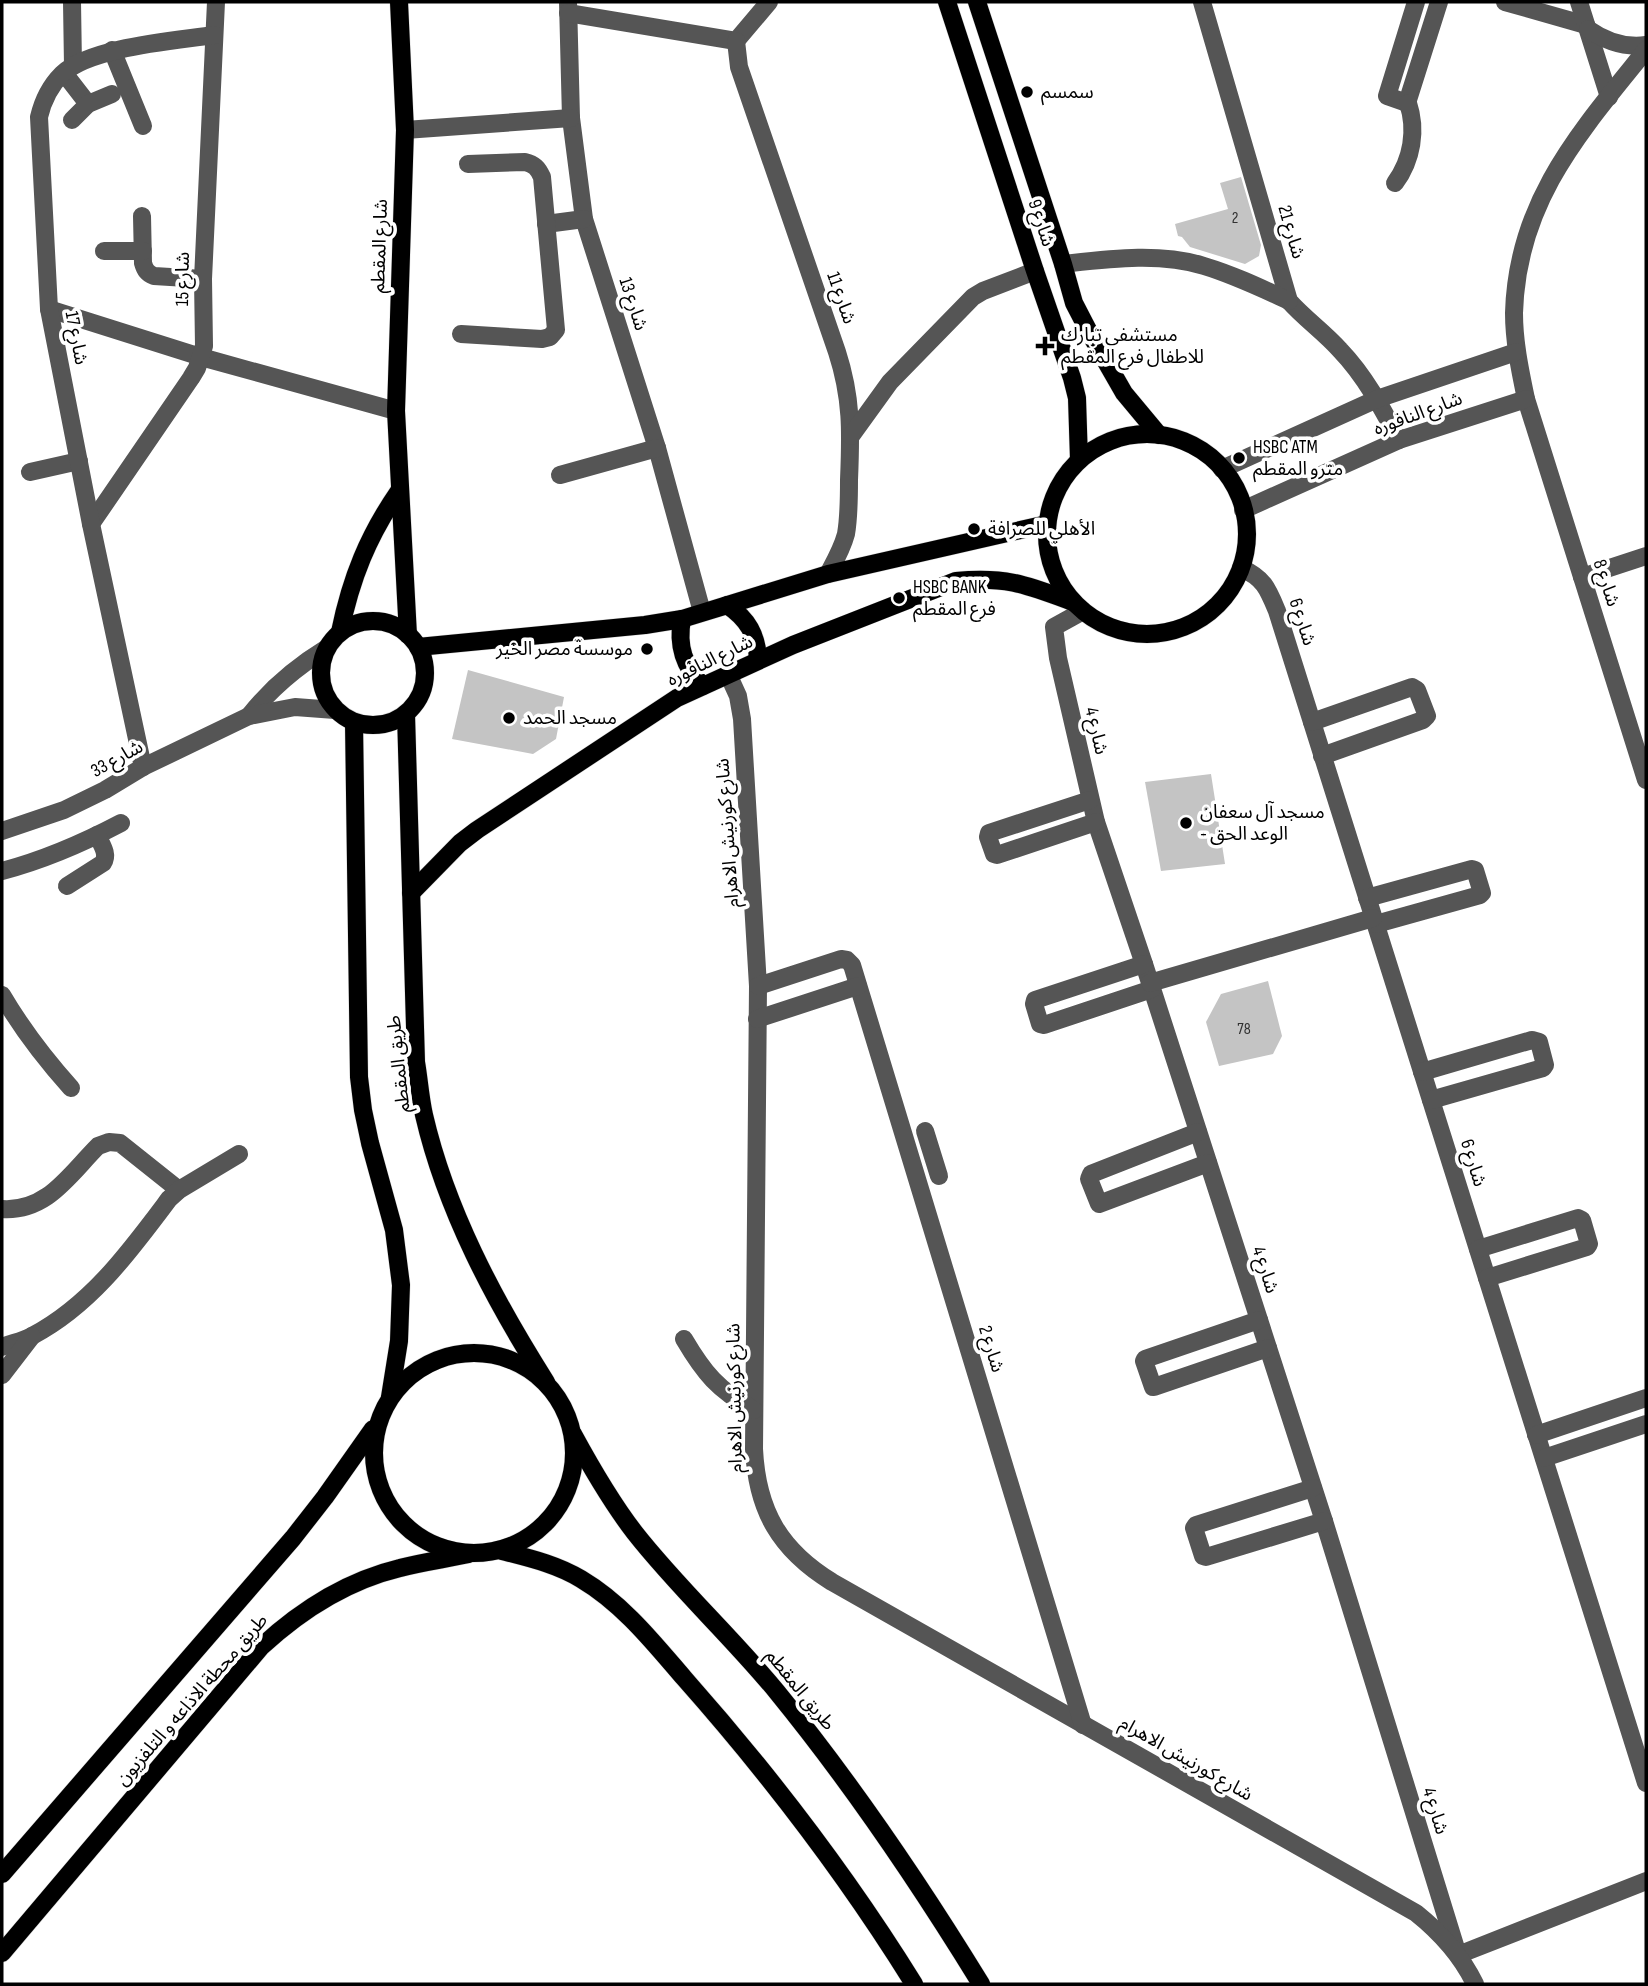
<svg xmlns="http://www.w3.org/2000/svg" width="1648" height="1986" font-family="'Sofia Sans Condensed','Noto Sans Arabic',sans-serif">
<rect width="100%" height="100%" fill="#fff"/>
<g fill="#c4c4c4">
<path d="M1241 177 1261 245 1259 256 1245 264 1190 247 1182 237 1178 236 1175 224 1228 209 1220 183Z"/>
<path d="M468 670 564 697 556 739 533 754 452 739Z"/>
<path d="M1211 774 1225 864 1161 871 1145 782Z"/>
<path d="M1268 981 1282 1036 1273 1054 1219 1066 1206 1022 1221 994Z"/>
</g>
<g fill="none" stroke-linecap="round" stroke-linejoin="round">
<defs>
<g id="major">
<path d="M399 2 405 130 396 411 408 635"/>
<path d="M947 2 1035 271 1072 378 1077 398 1079 460"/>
<path d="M977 2 1063 264 1074 303 1089 332 1124 393 1159 435"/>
<circle cx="1147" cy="534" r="100"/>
<path d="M727 605C748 619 757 635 758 660"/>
<path d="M682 619C677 646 684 667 703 686"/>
<circle cx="373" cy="673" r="52"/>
<path d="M340 632C351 578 368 536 399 491"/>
<path d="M418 647 645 625 682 619 828 574 1047 524"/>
<path d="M406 714 416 1062C419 1079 420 1097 424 1115 446 1210 494 1300 546 1382"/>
<path d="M354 722 359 1077 363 1110 370 1143 394 1230 401 1285 399 1341 390 1397"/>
<path d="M411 893 460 843 477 830 677 698 793 645 956 581C1006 576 1027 585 1073 602"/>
<circle cx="474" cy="1453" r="100"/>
<path d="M573 1434C592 1469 611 1502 635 1533 679 1589 732 1637 777 1692 852 1784 919 1883 981 1984"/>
<path d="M502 1551C529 1558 556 1564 581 1579 623 1604 653 1642 684 1678 769 1774 847 1876 914 1984"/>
<path d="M2 1874 293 1538 325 1497 373 1429"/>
<path d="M2 1953 261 1647C301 1610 346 1581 400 1568 422 1562 446 1559 469 1554"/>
</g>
</defs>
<use href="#major" stroke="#dbdbdb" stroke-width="19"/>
<g stroke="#555" stroke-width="18">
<path d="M72 2 73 66"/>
<path d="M568 2 571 118 584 219 657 448 702 612"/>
<path d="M1202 2 1289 301C1305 319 1324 332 1340 350 1365 376 1382 408 1399 440"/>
<path d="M1416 2 1387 96 1407 103 1439 2"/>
<path d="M1505 2 1586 25"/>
<path d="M1579 2 1609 97"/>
<path d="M568 13 736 41 769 2"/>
<path d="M1588 29C1605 41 1624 48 1646 45"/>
<path d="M736 41 739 67 837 352C852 398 851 433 849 480 849 498 849 517 846 534 842 549 835 561 828 574"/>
<path d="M112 50 143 126"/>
<path d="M1646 50C1580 132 1517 201 1514 313 1514 342 1520 370 1526 399L1646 780"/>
<path d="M64 73 88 104"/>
<path d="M72 120 88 104 112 94"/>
<path d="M405 130 571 118"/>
<path d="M1395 183C1412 160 1417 130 1408 103"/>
<path d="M142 216 143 263C145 270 147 273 154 276L203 279"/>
<path d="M546 224 584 219"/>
<path d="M104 251H143"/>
<path d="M1063 264C1108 259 1160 252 1204 266 1234 275 1261 288 1289 301"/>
<path d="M49 309 201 357 396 411"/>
<path d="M461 334 542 339 550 337 556 330 542 177C538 168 534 164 525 162L468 164"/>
<path d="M851 436 890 382 973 297 983 291 1035 271"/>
<path d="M1222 469 1377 399 1516 352"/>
<path d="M30 472 79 461"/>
<path d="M560 475 657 448"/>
<path d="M1243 510 1399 440 1526 399"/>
<path d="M91 524 191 378 197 368 204 346 203 279 216 2"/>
<path d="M1241 568C1264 578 1268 589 1277 611L1646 1783"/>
<path d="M1582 577 1646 556"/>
<path d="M1083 611 1054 627 1058 658 1096 822 1144 964 1324 1521 1458 1955 1646 1881"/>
<path d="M728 674 738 696 742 719 758 986 754 1449C757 1511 780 1550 832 1582L1416 1913C1441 1933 1461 1955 1475 1984"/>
<path d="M249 716C271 688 296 667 327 648"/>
<path d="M1312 722 1412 687 1417 690 1427 716 1423 720 1322 756"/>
<path d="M143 767 91 524 49 309 39 117C43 100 49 87 62 74 91 47 174 41 214 35"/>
<path d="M1090 800 989 833 988 837 994 854 997 855 1096 822"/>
<path d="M2 831 64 810 105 790 143 767 249 716 295 707 335 710"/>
<path d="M2 871C44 860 83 843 121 823"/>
<path d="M67 886 103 863C109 854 101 844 97 835"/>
<path d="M1367 898 1472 869 1475 870 1482 893 1480 895 1376 924"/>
<path d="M1144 964 1035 1000 1034 1004 1040 1024 1044 1025 1152 989"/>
<path d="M1150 983 1373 918"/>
<path d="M758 986 841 959 847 960 852 965 1083 1725"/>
<path d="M2 995C22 1029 45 1059 71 1088"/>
<path d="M757 1019 858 986"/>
<path d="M1422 1072 1532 1040 1539 1042 1545 1065 1543 1068 1431 1100"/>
<path d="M925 1131 939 1176"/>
<path d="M1198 1132 1091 1174 1089 1179 1099 1204 1208 1163"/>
<path d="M2 1209C47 1212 69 1175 98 1146L109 1142 120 1143 179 1190"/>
<path d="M1478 1249 1578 1218 1582 1220 1589 1244 1587 1247 1487 1278"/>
<path d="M1259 1320 1145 1359 1144 1361 1153 1387H1154L1268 1348"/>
<path d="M684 1339C704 1373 718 1390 754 1410"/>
<path d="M2 1347C12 1343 23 1341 32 1336 91 1305 130 1251 169 1199L179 1190 239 1154"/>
<path d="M2 1375 32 1336"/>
<path d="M1536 1435 1646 1398"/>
<path d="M1544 1458 1646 1424"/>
<path d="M1313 1488 1196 1525 1194 1528 1203 1556 1206 1557 1324 1521"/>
</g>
<use href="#major" stroke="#000" stroke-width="18"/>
</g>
<g fill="#000" stroke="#fff" stroke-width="2.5">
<circle cx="1027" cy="92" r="7"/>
<path d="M1041.5 335.5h7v7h7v7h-7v7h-7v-7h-7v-7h7z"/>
<circle cx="1239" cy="458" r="7"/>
<circle cx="974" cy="529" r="7"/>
<circle cx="899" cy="598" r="7"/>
<circle cx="647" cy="649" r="7"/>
<circle cx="509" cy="718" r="7"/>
<circle cx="1186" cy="823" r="7"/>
</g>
<g text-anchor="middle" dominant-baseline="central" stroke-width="7" stroke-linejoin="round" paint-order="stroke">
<g font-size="16" fill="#313131">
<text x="1235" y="218">2</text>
<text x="1244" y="1029">78</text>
</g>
<g font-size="19" fill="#000" stroke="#fff" text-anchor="start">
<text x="1041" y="92">سمسم</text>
<text x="1061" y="335">مستشفى تبارك<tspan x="1061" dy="22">للاطفال فرع المقطم</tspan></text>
<text x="1253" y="447">HSBC ATM<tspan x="1253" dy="22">مترو المقطم</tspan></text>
<text x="988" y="529">الأهلي للصرافة</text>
<text x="913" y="587">HSBC BANK<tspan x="913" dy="22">فرع المقطم</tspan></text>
<text x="633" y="649" text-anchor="end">موسسة مصر الخير</text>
<text x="523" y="718">مسجد الحمد</text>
<text x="1200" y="812">مسجد آل سعفان<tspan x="1200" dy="22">- الوعد الحق</tspan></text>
</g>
<g font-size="19" fill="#000" stroke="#fff">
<text transform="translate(1041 223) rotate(72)">شارع 9</text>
<text transform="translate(1291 232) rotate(74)">شارع 21</text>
<text transform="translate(380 246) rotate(-88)">شارع المقطم</text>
<text transform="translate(183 279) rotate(-89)">شارع 15</text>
<text transform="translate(841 298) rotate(71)">شارع 11</text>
<text transform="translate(633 304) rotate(72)">شارع 13</text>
<text transform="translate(76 338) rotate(79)">شارع 17</text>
<text transform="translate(1418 414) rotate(-20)">شارع النافوره</text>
<text transform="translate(1606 583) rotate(72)">شارع 8</text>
<text transform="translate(1302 622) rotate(72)">شارع 6</text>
<text transform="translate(710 661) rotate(-26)">شارع النافوره</text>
<text transform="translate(1096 731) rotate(77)">شارع 4</text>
<text transform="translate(117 759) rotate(-29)">شارع 33</text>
<text transform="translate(728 833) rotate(-94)">شارع كورنيش الاهرام</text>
<text transform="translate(399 1064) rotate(-96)">طريق المقطم</text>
<text transform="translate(1473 1163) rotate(73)">شارع 6</text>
<text transform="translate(1265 1270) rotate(72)">شارع 4</text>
<text transform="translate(991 1349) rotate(73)">شارع 2</text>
<text transform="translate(735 1398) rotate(-91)">شارع كورنيش الاهرام</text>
<text transform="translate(800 1690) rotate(51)">طريق المقطم</text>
<text transform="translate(192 1700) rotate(-49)">طريق محطة الاذاعه و التلفزيون</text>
<text transform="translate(1186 1759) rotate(30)">شارع كورنيش الاهرام</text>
<text transform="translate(1435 1811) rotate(73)">شارع 4</text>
</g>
</g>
<rect width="1648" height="1986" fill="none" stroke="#000000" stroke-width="7"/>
</svg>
